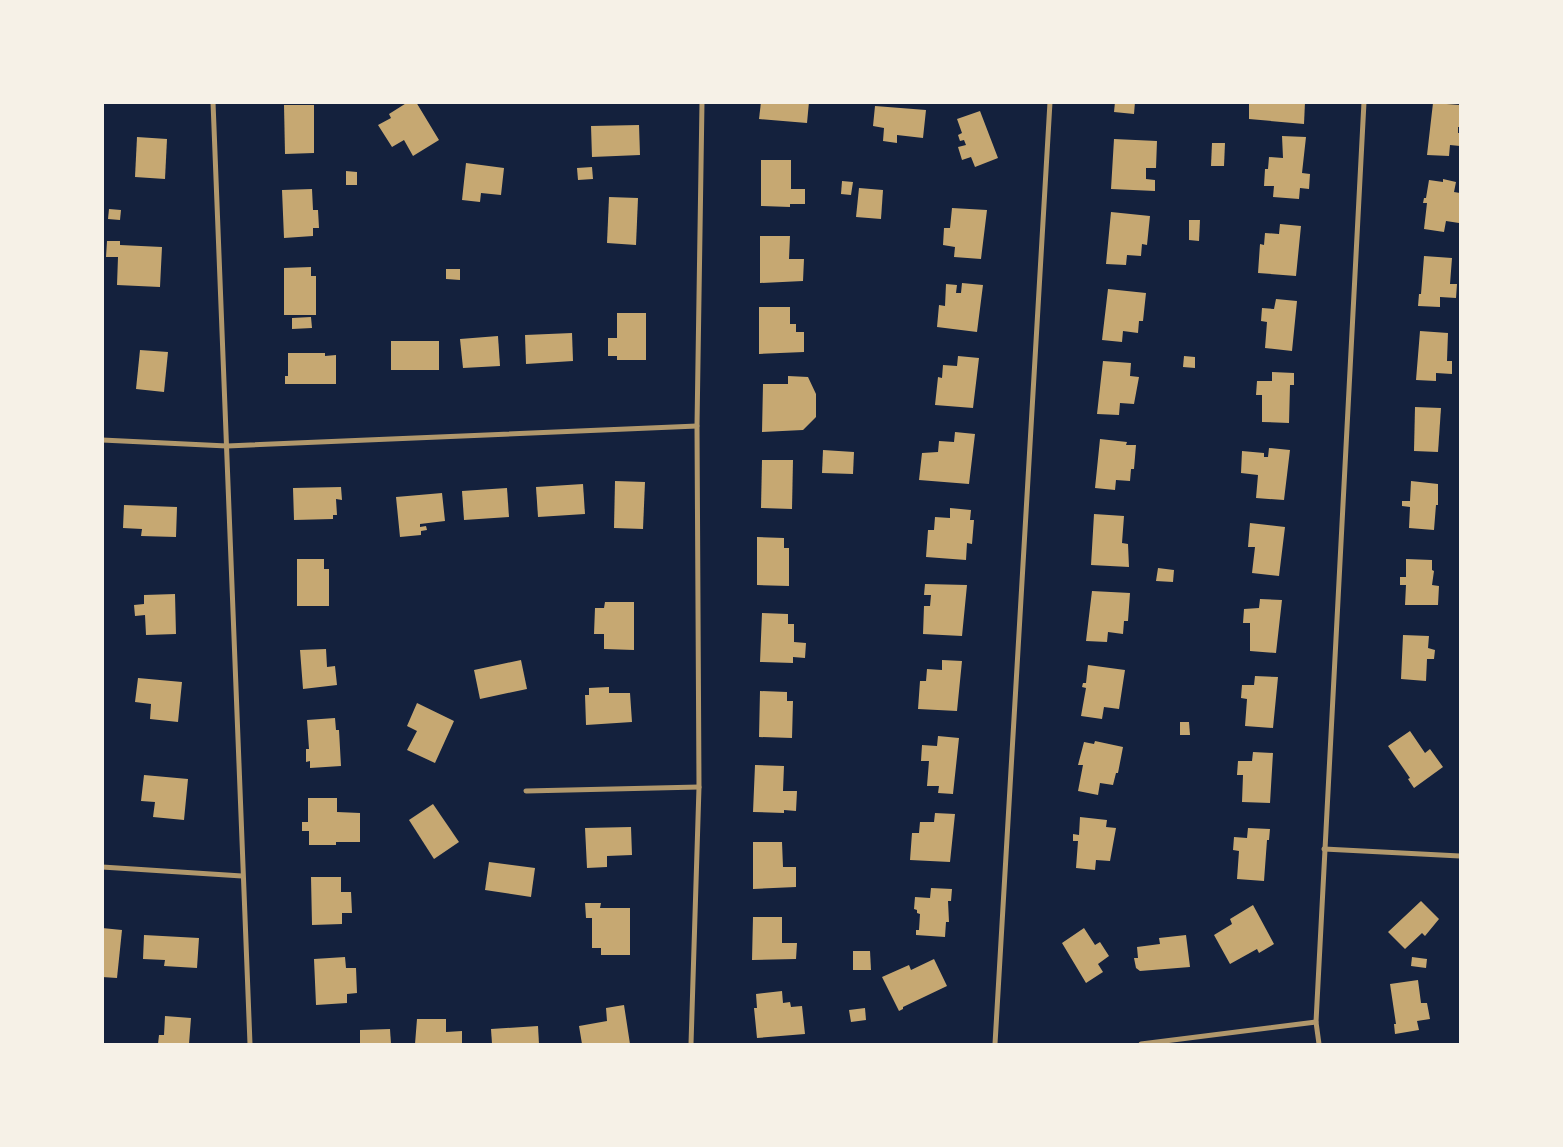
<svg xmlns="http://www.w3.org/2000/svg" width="1563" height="1147" font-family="Georgia,serif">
<rect width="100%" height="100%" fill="#14213d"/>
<g fill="#c6a872">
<path d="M408 102H416L439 140 413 156 404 140 392 147 378 125 391 118 389 114Z"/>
<path d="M761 102H809L807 123 759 119Z"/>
<path d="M1115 102H1135L1134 114 1114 112Z"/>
<path d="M1249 102H1305L1304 124 1249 119Z"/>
<path d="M1433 103 1460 105V127H1458V133H1460V146L1450 145 1449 156 1427 155Z"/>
<path d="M284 105H314V153L285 154Z"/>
<path d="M875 106 926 110 923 138 897 135V143L883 141 884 128 873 126Z"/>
<path d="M980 111 998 158 975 167 971 157 962 160 958 147 966 145 964 140 960 141 958 135 962 133 957 119Z"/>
<path d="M639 125 640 155 592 157 591 126Z"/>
<path d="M1282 136 1306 137 1302 173 1310 174 1309 189 1300 188 1299 199 1273 197 1274 186H1264L1265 169H1268L1269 157 1283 158Z"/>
<path d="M137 137 167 139 165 179 135 177Z"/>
<path d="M1114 139 1157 141 1156 168H1146V179L1155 180V191L1111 189Z"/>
<path d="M1212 143H1225L1224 166H1211Z"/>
<path d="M761 160H791V189H805V204H790V207L761 206Z"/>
<path d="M466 163 504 168 501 195 481 193 480 202 462 200Z"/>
<path d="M592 167 593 179 578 180 577 168Z"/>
<path d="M346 171 357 172V185H346Z"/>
<path d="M1443 179 1456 182 1454 192 1460 193 1459 223 1446 221 1444 232 1424 229 1427 203H1423L1424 198H1426L1429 180 1443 182Z"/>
<path d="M842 181 853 182 851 195 841 194Z"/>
<path d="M859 188 883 190 881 219 856 217Z"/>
<path d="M312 189 313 210H318L319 228H313V236L284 238 282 190Z"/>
<path d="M609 197 638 198 636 245 607 243Z"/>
<path d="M952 208 987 210 981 259 954 257 955 247 943 245 944 228H950Z"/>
<path d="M109 209 121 210 120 220 108 219Z"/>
<path d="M1111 212 1150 216 1147 245 1142 244 1141 256 1127 255 1126 265 1106 264Z"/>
<path d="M1189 220H1200L1199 241 1189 240Z"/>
<path d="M1280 224 1301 226 1296 276 1258 273 1260 244 1264 245 1265 233 1279 234Z"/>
<path d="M760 236H790L789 259H804L803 281 760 283Z"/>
<path d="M107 241H120V245L162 247 160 287 117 285 118 257H106Z"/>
<path d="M1424 256 1452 258 1450 284H1457L1456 298 1440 297V307L1418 306 1419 294H1421Z"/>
<path d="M311 267V276H316V315H284V268Z"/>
<path d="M446 269H460V280L446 279Z"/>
<path d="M962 283 983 285 977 332 937 327 939 305 945 306 946 284 957 285 956 293H961Z"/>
<path d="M1108 289 1146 293 1143 321H1139L1138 333 1123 331 1122 342 1102 340Z"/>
<path d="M1276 299 1297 301 1292 351 1265 348 1267 322 1261 321 1262 308 1274 309Z"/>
<path d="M759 307H790V324H796V332H804V352L759 354Z"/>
<path d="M617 313H646V360H617V356H608V338H617Z"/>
<path d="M311 317 312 328 292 329V318Z"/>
<path d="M1420 331 1448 333 1447 361H1452V374L1436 373V381L1416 380Z"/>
<path d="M572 333 573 361 526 364 525 335Z"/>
<path d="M498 336 500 366 463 368 460 339Z"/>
<rect x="391" y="341" width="48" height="29"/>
<path d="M140 350 168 352 164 392 136 389Z"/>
<path d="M288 353H325V356L336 355V384H285V376H288Z"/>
<path d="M958 356 979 358 973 408 935 405 938 377 942 378 943 365 957 366Z"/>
<path d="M1184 356 1195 357V368L1183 367Z"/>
<path d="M1103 361 1131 363 1130 376 1139 377 1134 404 1120 403 1119 415 1097 414Z"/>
<path d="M1272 372 1294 373V385H1290L1289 423 1262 422V395H1256L1257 381H1272Z"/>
<path d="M788 376 808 377 816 394V417L803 430 762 432 763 384H788Z"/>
<path d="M1415 407 1441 408 1438 452 1414 451Z"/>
<path d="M955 432 975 434 969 484 919 480 922 453 938 452 939 441 954 442Z"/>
<path d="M1100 439 1127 442 1126 445H1136L1134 469H1131L1130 481 1116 480 1115 490 1095 488Z"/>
<path d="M1269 448 1290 450 1284 500 1256 498 1258 475 1241 473 1242 451 1264 453V457H1268Z"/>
<path d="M823 450 854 452 853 474 822 473Z"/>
<path d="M762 460H793L792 509 761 508Z"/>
<path d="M615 481 645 482 643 529 614 528Z"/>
<path d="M1411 481 1438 484V505H1436L1434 530 1409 528 1410 507 1402 506V501H1410Z"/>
<path d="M583 484 585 514 538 517 536 487Z"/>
<path d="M341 487 342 500 336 499 337 515H333V519L294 520 293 488Z"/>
<path d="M507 488 509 517 464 520 462 491Z"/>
<path d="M442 493 445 521 420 524V527L426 526 427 530 421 531V535L400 537 396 497Z"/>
<path d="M124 505 177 507 176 537 141 536 142 529 123 528Z"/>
<path d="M950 508 971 510 970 520H974L972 544 967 543 966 560 926 557 928 530H934L935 517 950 518Z"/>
<path d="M1094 514 1124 516 1122 543 1128 544 1129 567 1091 565Z"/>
<path d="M1250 523 1285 527 1279 576 1252 573 1255 547H1248Z"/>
<path d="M757 537 784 538V548H789V586L757 585Z"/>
<path d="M297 559H324V569H329V606H297Z"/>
<path d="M1406 559 1432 560V570L1434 571 1432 585 1439 586 1438 605H1405L1406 585H1400V577H1406Z"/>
<path d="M1158 568 1174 570 1173 582 1156 581Z"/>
<path d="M925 584 967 585 962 636 923 634 924 606H930L931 595H924Z"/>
<path d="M1092 591 1130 593 1128 621H1124L1123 634 1108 632 1107 642 1086 641Z"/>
<path d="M175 594 176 634 146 635 145 615 135 616 134 605 144 604V595Z"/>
<path d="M1260 599 1282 600 1276 653 1250 651V623H1243L1244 609 1259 608Z"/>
<path d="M605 602H634V650L604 649V634H594L595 608H604Z"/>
<path d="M762 613 788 614V624H794V642L806 643 805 658 793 657V663L760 662Z"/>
<path d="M1403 635 1429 636 1428 648 1435 650 1434 659H1427L1426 681 1401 679Z"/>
<path d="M326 649 327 667 335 666 337 685 303 689 300 650Z"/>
<path d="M521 660 527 689 480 699 474 670Z"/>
<path d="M942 660 962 661 957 711 918 709 920 681H926L927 669 942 670Z"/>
<path d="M1088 665 1125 670 1119 709 1104 707 1102 719 1081 716 1086 688 1082 687 1083 683H1086Z"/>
<path d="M1255 676 1278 677 1273 728 1245 726 1247 699 1241 698 1242 685H1254Z"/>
<path d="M138 678 182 682 178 722 150 719 151 704 135 702Z"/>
<path d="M609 687V693H630L632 722 586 725 585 695H589V688Z"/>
<path d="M760 691 787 692V701H793L792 738 759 737Z"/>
<path d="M417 703 454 721 435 763 407 750 417 731 407 726Z"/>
<path d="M335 718 336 730H339L341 766 310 768V761L306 762V749H309L307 720Z"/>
<path d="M1180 722H1189L1190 735H1180Z"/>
<path d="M1410 731 1425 753 1430 749 1443 767 1414 788 1408 779 1410 778 1388 746Z"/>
<path d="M938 736 959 738 953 794 938 793 939 786H927L929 761H921L922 745 937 746Z"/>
<path d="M1095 741 1123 747 1118 773H1116L1113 785 1100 783 1098 795 1078 791 1083 765H1078L1084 742 1094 744Z"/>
<path d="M1253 752 1273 753 1270 803 1242 802 1243 775H1237L1238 761H1252Z"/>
<path d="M755 765 784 766 783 791H797L796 811 784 810V813L753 812Z"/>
<path d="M144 775 188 779 184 820 153 817 155 802 141 801Z"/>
<path d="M308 798H337V812L360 813V842H336V845H309V831H302V822H308Z"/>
<path d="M433 804 459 842 434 859 409 820Z"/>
<path d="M935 813 955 814 950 862 910 860 912 833H919L920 822H934Z"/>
<path d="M1080 817 1107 820 1106 827 1116 828 1110 861 1096 860 1095 870 1076 868 1078 841H1073V834L1079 835Z"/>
<path d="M631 827 632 855 607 856V867L587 868 585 828Z"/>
<path d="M1248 828 1270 829 1269 840H1267L1264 881 1237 879 1239 851 1233 850 1234 837 1247 838Z"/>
<path d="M753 842H782L783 867H796V887L753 889Z"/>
<path d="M489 862 535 868 531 897 485 890Z"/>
<path d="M311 877H341V892H351L352 913H342V924L312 925Z"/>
<path d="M931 888 952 889 951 901H948L949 922H946L945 937 916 935V930H919L920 914 917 913V910L914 909 915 897 930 898Z"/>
<path d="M1421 901 1439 919 1425 936 1422 933 1405 949 1388 932Z"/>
<path d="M585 903H601L600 908H630V955H601V948H592V918H586Z"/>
<path d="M1253 905 1274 944 1259 953 1257 949 1230 964 1214 935 1232 924 1230 919Z"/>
<path d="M753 917H782V943H797L796 959 752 960Z"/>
<path d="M102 928 122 930 117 978 102 977Z"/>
<path d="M1084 928 1095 945 1100 942 1109 956 1098 964 1103 972 1086 983 1062 943Z"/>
<path d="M144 935 199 938 197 968 164 966 165 960 143 959Z"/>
<path d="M1186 935 1190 967 1140 971 1136 968 1134 958H1138L1137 947 1160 944 1159 938Z"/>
<path d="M853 951H870L871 970H853Z"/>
<path d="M345 957 346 968H356L357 993 347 994V1003L316 1005 314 959Z"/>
<path d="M1412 957 1427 959 1426 968 1411 966Z"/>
<path d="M934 959 947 986 903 1007V1009L899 1011 882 977 909 965 911 970Z"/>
<path d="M1418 980 1421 1003H1427L1430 1019 1417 1021 1419 1030 1395 1034 1394 1024H1396L1390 984Z"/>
<path d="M782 991 783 1003 790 1002 791 1007 802 1006 805 1034 757 1038 754 1008H757L756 994Z"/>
<path d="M624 1005 630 1044H582L579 1026 607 1021 606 1008Z"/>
<path d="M865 1008 866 1020 851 1022 849 1010Z"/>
<path d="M165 1016 191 1018 189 1044H158L159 1035H164Z"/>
<path d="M417 1019H446V1032L462 1031V1044H415Z"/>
<path d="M538 1026 539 1044H492L491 1029Z"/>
<path d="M390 1029 391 1044H360V1030Z"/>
</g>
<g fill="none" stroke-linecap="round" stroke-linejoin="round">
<g stroke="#b1986c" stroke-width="5">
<path d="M213 102 250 1044"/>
<path d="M102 440 227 446 697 426"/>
<path d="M526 791 699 787"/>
<path d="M1324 849 1460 856"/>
<path d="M102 867 242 876"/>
<path d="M691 1044 699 787 697 426 702 102"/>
<path d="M995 1044 1050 102"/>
<path d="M1141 1044 1316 1022"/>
<path d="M1319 1044 1316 1022 1364 102"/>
</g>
</g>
<rect width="1563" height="1147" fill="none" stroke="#f6f1e7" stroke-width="208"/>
</svg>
